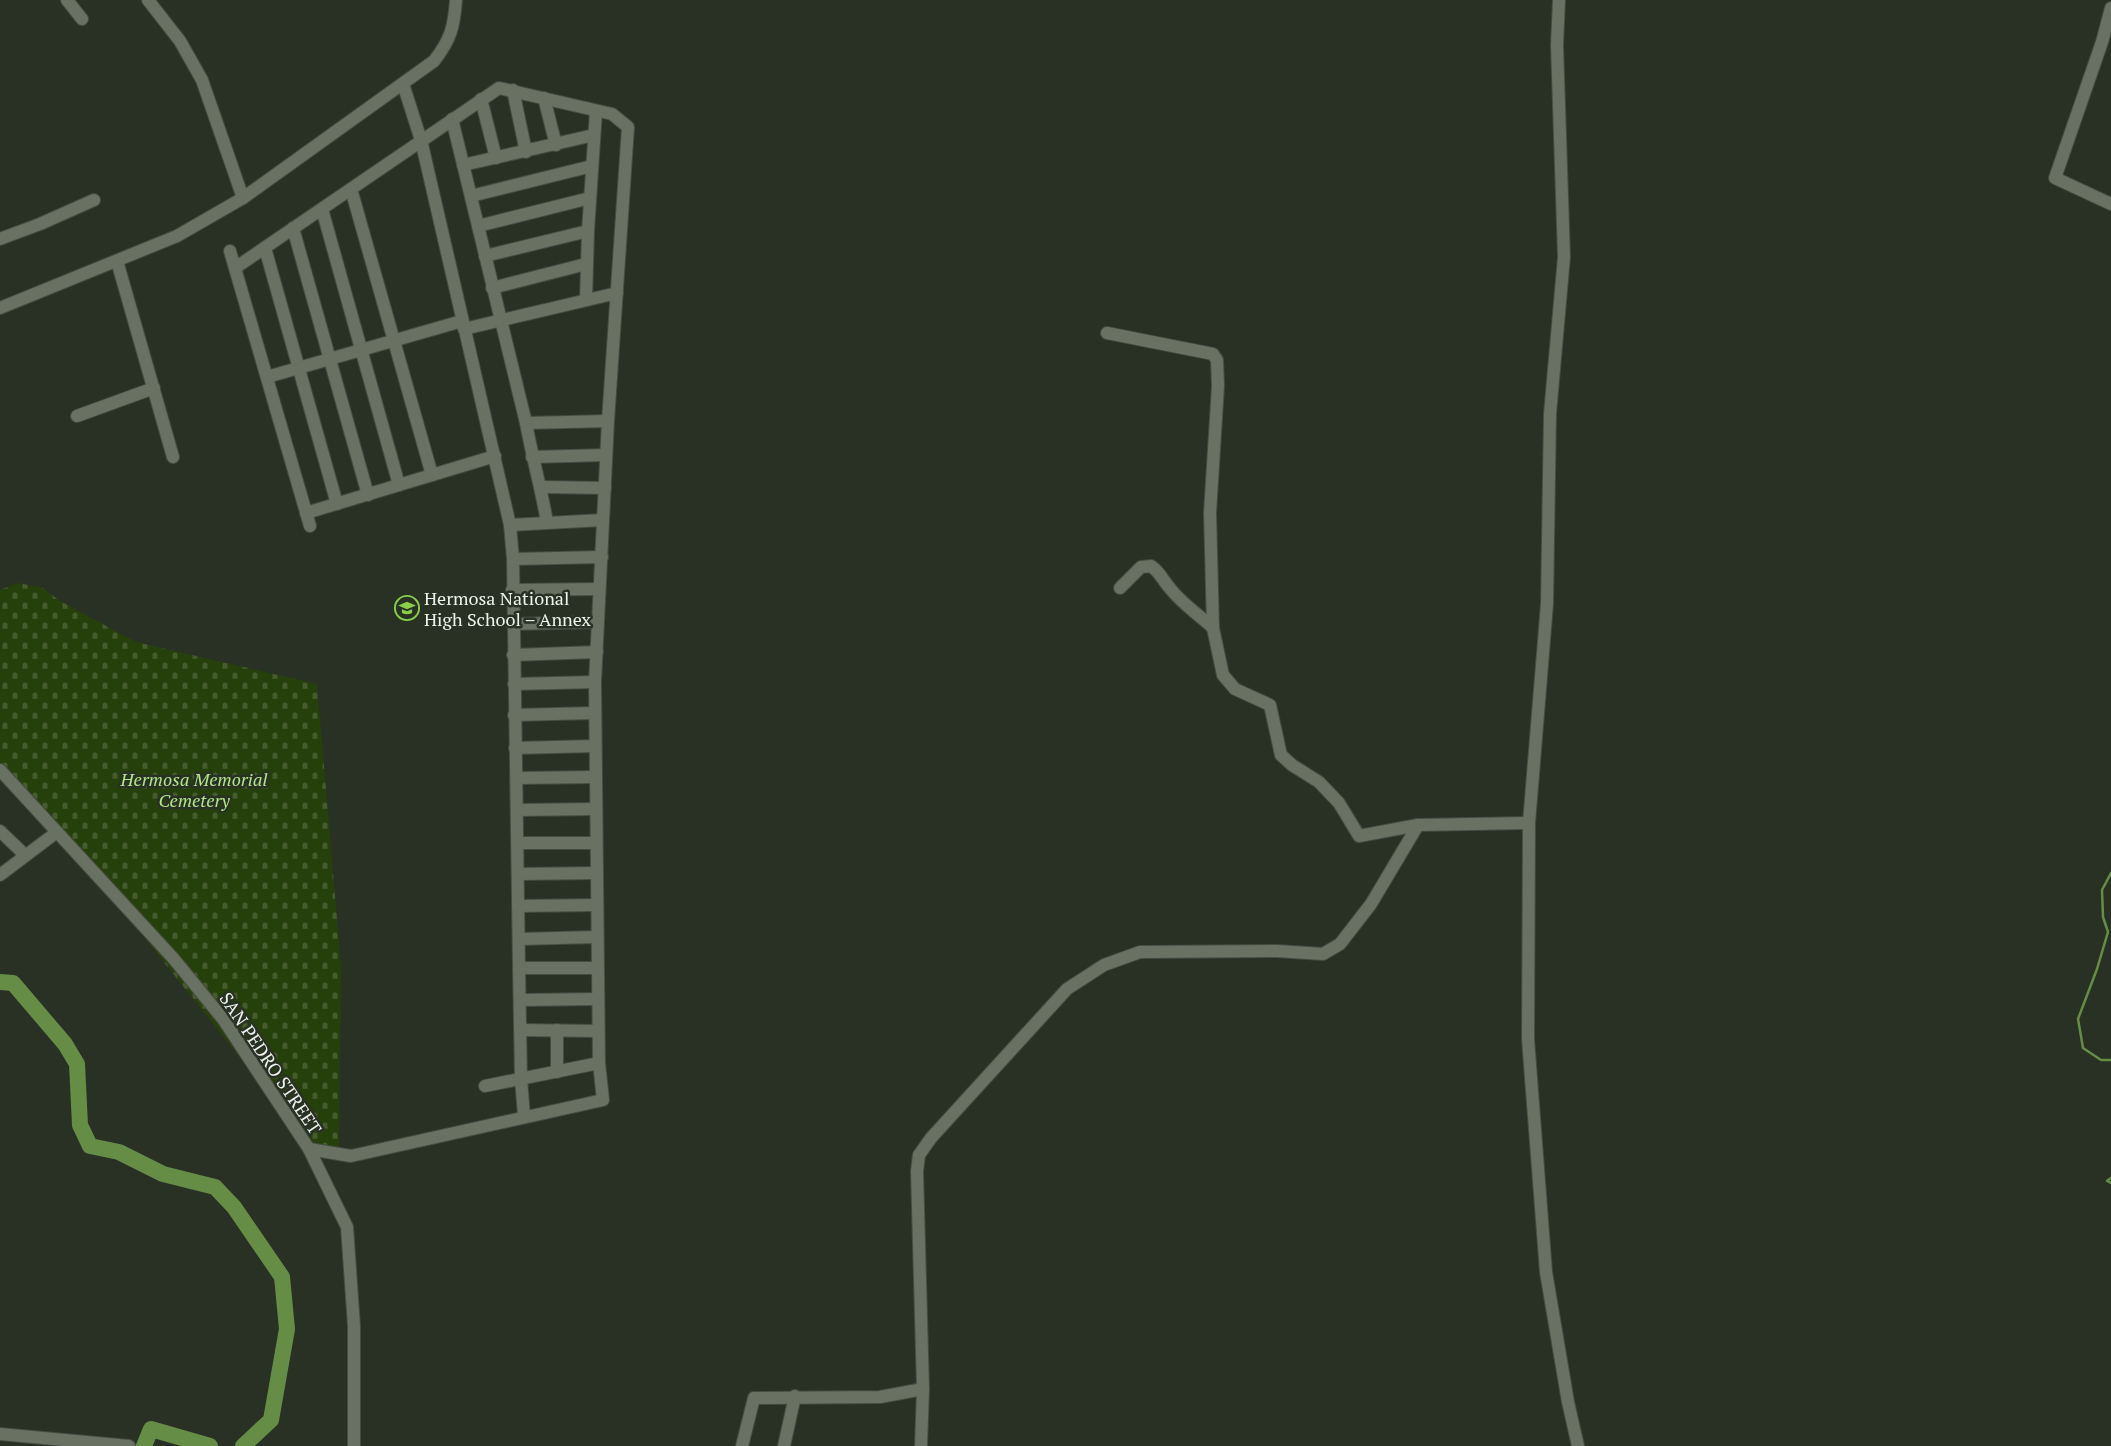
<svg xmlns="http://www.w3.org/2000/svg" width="2111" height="1446" font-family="'PT Serif',serif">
<defs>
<pattern id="cemetery-stones" width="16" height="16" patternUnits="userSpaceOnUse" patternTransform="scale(1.25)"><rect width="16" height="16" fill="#26400b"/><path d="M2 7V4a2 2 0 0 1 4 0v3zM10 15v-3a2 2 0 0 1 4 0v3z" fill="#465c2f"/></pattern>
</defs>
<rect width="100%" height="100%" fill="#293024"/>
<path fill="url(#cemetery-stones)" d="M18 583 43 588 60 601 136 642 317 684 341 966 339 1152 313 1149 64 837 0 765V590Z"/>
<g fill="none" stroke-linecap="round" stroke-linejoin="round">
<g stroke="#668d46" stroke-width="2.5">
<path d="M2111 873 2102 890 2103 917 2108 932 2097 969 2078 1019 2083 1048 2101 1060H2111"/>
<path d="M2111 1178 2107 1181 2111 1183"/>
</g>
<g stroke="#668d46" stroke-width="16">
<path d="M0 982 13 983 65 1044 77 1064 80 1125 90 1146 119 1152 163 1174 215 1187 234 1207 282 1277 287 1329 271 1420 243 1446"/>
<path d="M144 1446 151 1429 210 1446"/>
</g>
<defs>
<g id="minor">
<path d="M67 0 82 19"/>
<path d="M148 0 180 41 202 80 243 198"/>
<path d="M1559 0 1557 45 1564 257 1550 414 1547 604 1529 823 1528 1039 1546 1272 1568 1402 1578 1446"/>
<path d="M2111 8 2102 42 2055 178 2111 204"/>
<path d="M403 84 421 140 510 525 513 559 519 968 521 1079 524 1116"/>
<path d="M513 90 526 152"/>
<path d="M544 98 556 145"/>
<path d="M481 99 496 158"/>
<path d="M452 119 526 423C532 456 541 488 547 522"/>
<path d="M463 165 594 135"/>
<path d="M351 189 432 475"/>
<path d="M471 196 592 166"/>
<path d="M322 209 399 485"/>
<path d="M478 226 590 198"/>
<path d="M293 228 368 495"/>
<path d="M0 239 40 224 94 200"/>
<path d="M265 248 337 504"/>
<path d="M230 251 310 526"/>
<path d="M485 256 588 231"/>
<path d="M117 261 173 457"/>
<path d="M235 268 499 88 612 114 628 127 608 421 595 682 599 1063 603 1100 351 1156 309 1149"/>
<path d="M492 288 586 264"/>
<path d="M586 300 588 231 596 111"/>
<path d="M0 308 177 236 243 198 434 61C451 39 454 27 456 0"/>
<path d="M464 329 617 293"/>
<path d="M1107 333 1213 354 1217 360 1218 386 1210 513 1213 628 1223 675 1235 689 1270 705 1281 755 1292 765 1319 782 1339 803 1359 836 1418 825"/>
<path d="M267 377 462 321"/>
<path d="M77 416 154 388"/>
<path d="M526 423 608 421"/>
<path d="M532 457 606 455"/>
<path d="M541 487 605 488"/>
<path d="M306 513 495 456"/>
<path d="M510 525 603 520"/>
<path d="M513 559 602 557"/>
<path d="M1120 588 1141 567 1151 566C1161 573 1161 578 1169 587 1181 603 1199 615 1213 628"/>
<path d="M512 590 599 589"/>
<path d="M512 624 597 622"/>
<path d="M513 655 597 652"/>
<path d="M514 684 595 682"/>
<path d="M514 715 594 713"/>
<path d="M515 748 595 746"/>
<path d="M0 770 173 958 223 1019 309 1149 347 1227 354 1326V1446"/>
<path d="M517 778 595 777"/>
<path d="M517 810 595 809"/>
<path d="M0 831 25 855"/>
<path d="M518 843H596"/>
<path d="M519 874 596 873"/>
<path d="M0 875 57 832"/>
<path d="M518 906 597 905"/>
<path d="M519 939 597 937"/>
<path d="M519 968H598"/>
<path d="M520 1000 598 999"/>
<path d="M521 1030 598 1031"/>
<path d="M557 1072V1030"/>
<path d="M485 1086 599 1063"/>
<path d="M0 1434 129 1446"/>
<path d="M742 1446 754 1398 880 1397 923 1389"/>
<path d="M784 1446 795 1396"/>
<path d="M921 1446 923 1389 917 1171 919 1155 931 1138 1067 989 1104 965 1140 952 1277 951 1323 954 1340 944 1371 904 1418 825 1529 823"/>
</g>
</defs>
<use href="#minor" stroke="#464c42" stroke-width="14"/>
<use href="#minor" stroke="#697163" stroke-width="12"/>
</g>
<defs>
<symbol id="school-ring" viewBox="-11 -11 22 22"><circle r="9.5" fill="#293024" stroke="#89cf48" stroke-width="1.5"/><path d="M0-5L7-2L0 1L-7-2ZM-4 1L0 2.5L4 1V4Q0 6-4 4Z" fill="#89cf48"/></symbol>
</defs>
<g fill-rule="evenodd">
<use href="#school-ring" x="393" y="594" width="28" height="28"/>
</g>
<g text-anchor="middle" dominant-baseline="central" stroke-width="5" stroke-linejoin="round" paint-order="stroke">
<g font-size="18" fill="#edf2ea" stroke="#293024" text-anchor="start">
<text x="424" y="598">Hermosa National<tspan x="424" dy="21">High School – Annex</tspan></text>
</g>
<g font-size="18" font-style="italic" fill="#b0e685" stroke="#293024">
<text x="194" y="779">Hermosa Memorial<tspan x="194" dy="21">Cemetery</tspan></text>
</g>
<g font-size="18" fill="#edf2ea" stroke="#293024">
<text transform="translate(271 1063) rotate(56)">SAN PEDRO STREET</text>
</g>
</g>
</svg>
